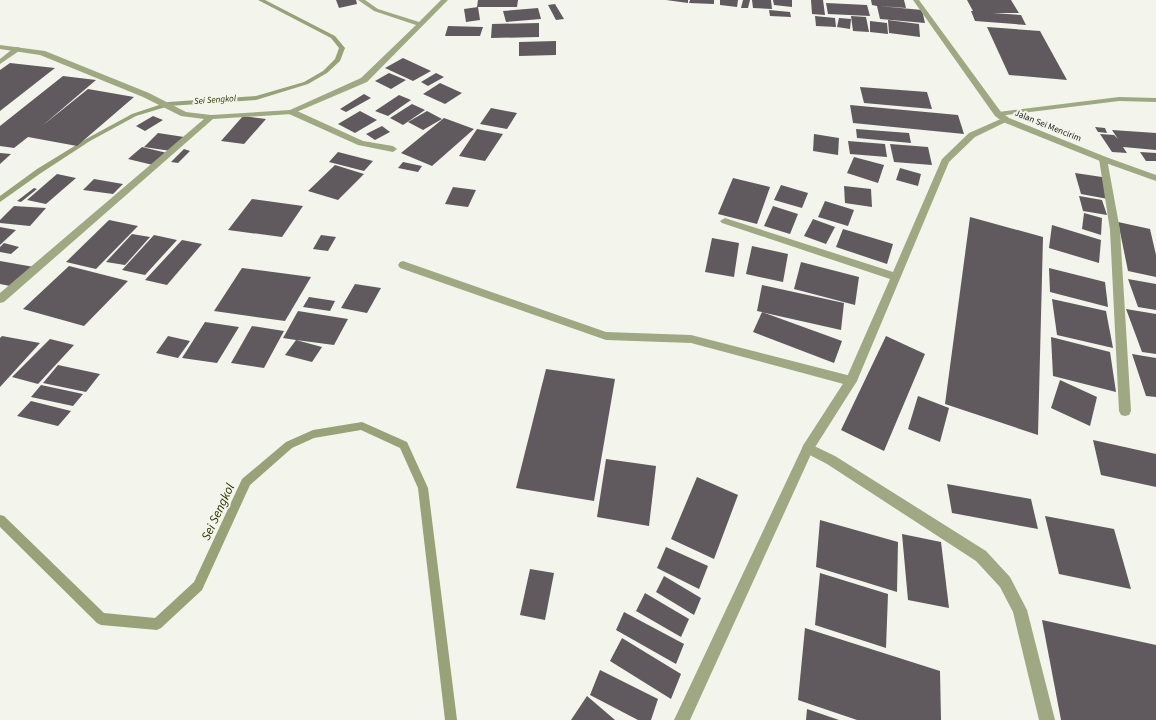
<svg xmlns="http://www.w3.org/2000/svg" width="1156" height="720" font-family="'Source Sans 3',sans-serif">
<rect width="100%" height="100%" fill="#f3f5ec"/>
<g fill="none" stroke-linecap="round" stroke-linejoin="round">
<g fill="#98a178" fill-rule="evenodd">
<path d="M258 0H265L335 36 345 48 340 61 327 73 308 84 256 100 169 106 136 116 90 141 41 173 0 202V196L37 169 86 139 132 114 168 102 256 96 304 82 323 71 335 59 339 48 331 38Z"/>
<path d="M362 422 407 442 428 488 457 720H445L418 488 400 448 361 430 314 438 292 448 250 485 202 590 161 628 157 630 101 625 97 623 0 527V515L4 516 104 613 155 618 194 582 242 479 286 442 313 430Z"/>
</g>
</g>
<g fill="#60595e">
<path d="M336 0H356L357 4 339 8Z"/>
<path d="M478 0H518L517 7H477Z"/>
<path d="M666 0H688V3Z"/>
<path d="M690 0H714V4L689 3Z"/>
<path d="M720 0H738L737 7 720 5Z"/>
<path d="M743 0H750L748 8H741Z"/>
<path d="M752 0H771L772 9 753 8Z"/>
<path d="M773 0H792V7L774 5Z"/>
<path d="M811 0H823L825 15 812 14Z"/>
<path d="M871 0H904L906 8 879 6 922 10 925 23 880 19 877 6 872 5Z"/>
<path d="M967 0H1011L1019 13H993L1021 15 1026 25 975 21 971 11H973Z"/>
<path d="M826 3 867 5 870 16 828 14Z"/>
<path d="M555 4 564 19 556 20 548 5Z"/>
<path d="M478 7 480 20 466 22 464 9Z"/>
<path d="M538 8 541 19 506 22 503 11Z"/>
<path d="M769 10 790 12 791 17 770 16Z"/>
<path d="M815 16 835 18 836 27 816 26Z"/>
<path d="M851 16 866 17 869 32 853 31Z"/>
<path d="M839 18 851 19 850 29 837 27Z"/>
<path d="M888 20 919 24 920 37 889 33Z"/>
<path d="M870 21 887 23 888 34 870 32Z"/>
<path d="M539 23V37L491 38 492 24Z"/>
<path d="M448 26 483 27 480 36H445Z"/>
<path d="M987 27 1040 31 1067 80 1009 75Z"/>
<path d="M556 41V55L519 56V42Z"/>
<path d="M403 58 431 71 413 81 385 68Z"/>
<path d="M10 63 55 68 0 111V70Z"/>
<path d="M389 73 406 80 391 89 375 81Z"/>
<path d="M436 73 444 77 428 86 421 82Z"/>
<path d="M63 76 96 80 42 126 88 89 134 97 77 146 28 137 14 148 0 146V126Z"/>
<path d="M440 83 462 93 445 104 423 94Z"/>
<path d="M860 87 927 92 932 109 864 103Z"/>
<path d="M364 94 371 98 346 112 340 109Z"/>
<path d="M399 95 411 100 388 116 375 111Z"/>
<path d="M412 104 425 110 403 125 390 118Z"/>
<path d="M850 105 958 115 964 134 853 123Z"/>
<path d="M491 108 517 113 507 129 480 124Z"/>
<path d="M360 111 377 120 355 133 338 124Z"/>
<path d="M427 111 442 119 423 130 408 122Z"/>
<path d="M153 116 163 120 145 131 136 126Z"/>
<path d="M243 116 266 119 244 144 221 141Z"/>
<path d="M444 118 474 129 432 166 401 153Z"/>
<path d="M382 126 390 132 375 140 366 134Z"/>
<path d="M1095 127 1105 128 1107 133 1098 132Z"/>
<path d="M477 129 503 134 485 161 459 156Z"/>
<path d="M856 129 909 133 911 143 857 138Z"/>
<path d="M1112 130 1156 133V150L1123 147 1127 153 1112 152 1100 134 1114 135 1118 139Z"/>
<path d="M158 133 184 137 171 151 144 147Z"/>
<path d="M814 134 839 138 838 155 813 151Z"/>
<path d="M848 141 885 144 887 157 850 154Z"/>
<path d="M890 144 928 147 932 165 894 162Z"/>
<path d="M142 147 167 153 153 165 128 159Z"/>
<path d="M184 149 190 151 178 163 171 162Z"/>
<path d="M338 152 373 161 364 171 329 162Z"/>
<path d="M1140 152 1156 153V161H1146Z"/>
<path d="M0 153 11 154 0 164Z"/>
<path d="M854 157 884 165 878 183 847 173Z"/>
<path d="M403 162 422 166 418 172 398 168Z"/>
<path d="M335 165 364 174 338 200 308 191Z"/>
<path d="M900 168 921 174 918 186 896 180Z"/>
<path d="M1075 173 1102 177 1108 199 1081 194Z"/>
<path d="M57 174 76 178 46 204 27 200Z"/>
<path d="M733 178 770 187 757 224 718 214Z"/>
<path d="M94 179 123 184 113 194 83 190Z"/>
<path d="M781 185 808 193 802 208 774 200Z"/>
<path d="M844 186 871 189 872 207 845 203Z"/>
<path d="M453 187 476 190 468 207 445 204Z"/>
<path d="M34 188 37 189 21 202 17 201Z"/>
<path d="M1079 196 1102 200 1107 215 1083 211Z"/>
<path d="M252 199 303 206 282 237 228 230Z"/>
<path d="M825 201 854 210 848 226 818 217Z"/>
<path d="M14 206 46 208 30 226 0 223V220Z"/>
<path d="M773 206 798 214 790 234 764 226Z"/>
<path d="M1084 213 1102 218 1101 235 1082 229Z"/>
<path d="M970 217 1043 237 1038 435 945 404Z"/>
<path d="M813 219 835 227 826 244 804 236Z"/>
<path d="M109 220 138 226 96 269 66 262Z"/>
<path d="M1118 222 1150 229 1156 255V277L1128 271Z"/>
<path d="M1052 225 1101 240 1099 263 1049 248Z"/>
<path d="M0 227 16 230 0 245Z"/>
<path d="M843 229 893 244 887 264 836 247Z"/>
<path d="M132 234 150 237 125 265 106 262Z"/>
<path d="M154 235 177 240 145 275 122 270Z"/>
<path d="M321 235 336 237 328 251 313 249Z"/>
<path d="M712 238 739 243 734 277 705 272Z"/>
<path d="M182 240 202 244 167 285 145 280Z"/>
<path d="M4 243 19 247 11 254 0 252V247Z"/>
<path d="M752 246 788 254 783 282 746 274Z"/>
<path d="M0 261 34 267 15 287 0 284Z"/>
<path d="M801 262 859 277 855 305 794 289Z"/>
<path d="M69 266 128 281 84 326 23 309Z"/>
<path d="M242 268 311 277 285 321 214 311Z"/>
<path d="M1049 268 1105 282 1108 307 1050 292Z"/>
<path d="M1128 279 1156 284V310L1138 307Z"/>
<path d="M355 284 381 288 367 313 341 308Z"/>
<path d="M762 285 844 303 841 330 757 311Z"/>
<path d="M309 297 335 301 330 311 303 307Z"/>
<path d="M1052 299 1106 311 1113 348 1057 335Z"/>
<path d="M1126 309 1156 314V354L1142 352Z"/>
<path d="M298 311 348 319 334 345 296 340 322 347 312 362 285 355 296 340 283 338Z"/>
<path d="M762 312 842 341 834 363 753 332Z"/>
<path d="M205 322 239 327 217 363 182 358Z"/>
<path d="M252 326 284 331 264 368 231 363Z"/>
<path d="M2 336 40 343 0 387V338Z"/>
<path d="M168 336 190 341 178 358 156 353Z"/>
<path d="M886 336 925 354 884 451 841 430Z"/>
<path d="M1051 337 1110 352 1116 392 1053 376Z"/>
<path d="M50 339 74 345 38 384 12 377Z"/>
<path d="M1132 354 1156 358V397L1146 396Z"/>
<path d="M58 365 100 374 86 392 43 383Z"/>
<path d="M546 369 615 379 594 501 516 488Z"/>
<path d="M1060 380 1097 397 1090 426 1051 408Z"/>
<path d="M41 385 83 394 73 406 31 397Z"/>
<path d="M918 396 949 408 940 442 908 429Z"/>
<path d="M31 401 71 411 58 426 17 416Z"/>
<path d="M1093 440 1156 454V487L1101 475Z"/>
<path d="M606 459 656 466 649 526 597 517Z"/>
<path d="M697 477 738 495 714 559 671 539Z"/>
<path d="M947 484 1031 499 1038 529 952 513Z"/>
<path d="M1045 516 1114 529 1131 589 1059 574Z"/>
<path d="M820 520 898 542 897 592 816 567Z"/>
<path d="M902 534 941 542 949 608 908 600Z"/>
<path d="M666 547 708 566 699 589 657 568Z"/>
<path d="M530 569 554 573 545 620 520 615Z"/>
<path d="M820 573 888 594 886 648 815 625Z"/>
<path d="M664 576 701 598 694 615 656 592Z"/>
<path d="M645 593 689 619 681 637 636 611Z"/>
<path d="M624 612 684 644 676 664 616 630Z"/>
<path d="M1042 620 1156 645V720H1061Z"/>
<path d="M805 628 940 671 941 720H857L798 700Z"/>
<path d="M622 638 681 674 671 699 610 661Z"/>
<path d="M600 670 658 699 651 720H638L590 695Z"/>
<path d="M587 696 615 720H571Z"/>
<path d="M807 709 839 720H806Z"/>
</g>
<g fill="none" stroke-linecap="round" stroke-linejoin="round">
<g fill="#a0a883" fill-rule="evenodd">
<path d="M15 47H18L22 49 0 64V59Z"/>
<path d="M1119 97 1156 98V102L1119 101 998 116 994 114 998 112Z"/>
<path d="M289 110H295L363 141 393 146 397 149 393 152 358 145 289 114Z"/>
<path d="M1103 156 1107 159 1120 230 1131 411 1129 415 1125 416 1121 415 1119 411 1110 230 1099 159Z"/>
<path d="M403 261 606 332 691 335 851 376 855 378 857 381 855 384 851 386 691 343 606 340 400 268 398 265 400 262Z"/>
<path d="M808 443 835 456 986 551 1010 577 1027 610 1055 720H1039L1013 612 1000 587 976 561 827 464 804 452 802 448 804 444Z"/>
</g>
<g fill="#a0a883" fill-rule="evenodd">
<path d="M358 0H365L378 9 419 22 441 0H448L367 82 292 114 213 119 4 302 0 303V293L204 119 181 116 143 97 40 55 0 49V45L45 51 149 93 186 112 211 115 290 110 361 78 416 25 374 11Z"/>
<path d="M1003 118H1006L1010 120 975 137 949 162 857 381 812 452 690 720H674L804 444 846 379 890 279 722 223 720 221 725 218 728 219 893 272 942 159 969 133Z"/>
</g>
<path fill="#a0a883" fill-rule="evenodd" d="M913 0H919L1001 112 1009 118 1106 157 1156 175V181L1100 161 1003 122 995 116Z"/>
</g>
<g text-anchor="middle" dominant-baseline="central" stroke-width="4" stroke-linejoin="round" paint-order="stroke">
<g font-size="9" font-style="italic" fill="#2d3401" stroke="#f3f5ec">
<text transform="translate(215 100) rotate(-4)">Sei Sengkol</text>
</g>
<g font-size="9" fill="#1c1c19" stroke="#f3f5ec">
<text transform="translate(1048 126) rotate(22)">Jalan Sei Mencirim</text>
</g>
<g font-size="13" font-style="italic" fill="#2d3401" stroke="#f3f5ec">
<text transform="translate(218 512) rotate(-65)">Sei Sengkol</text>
</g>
</g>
</svg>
